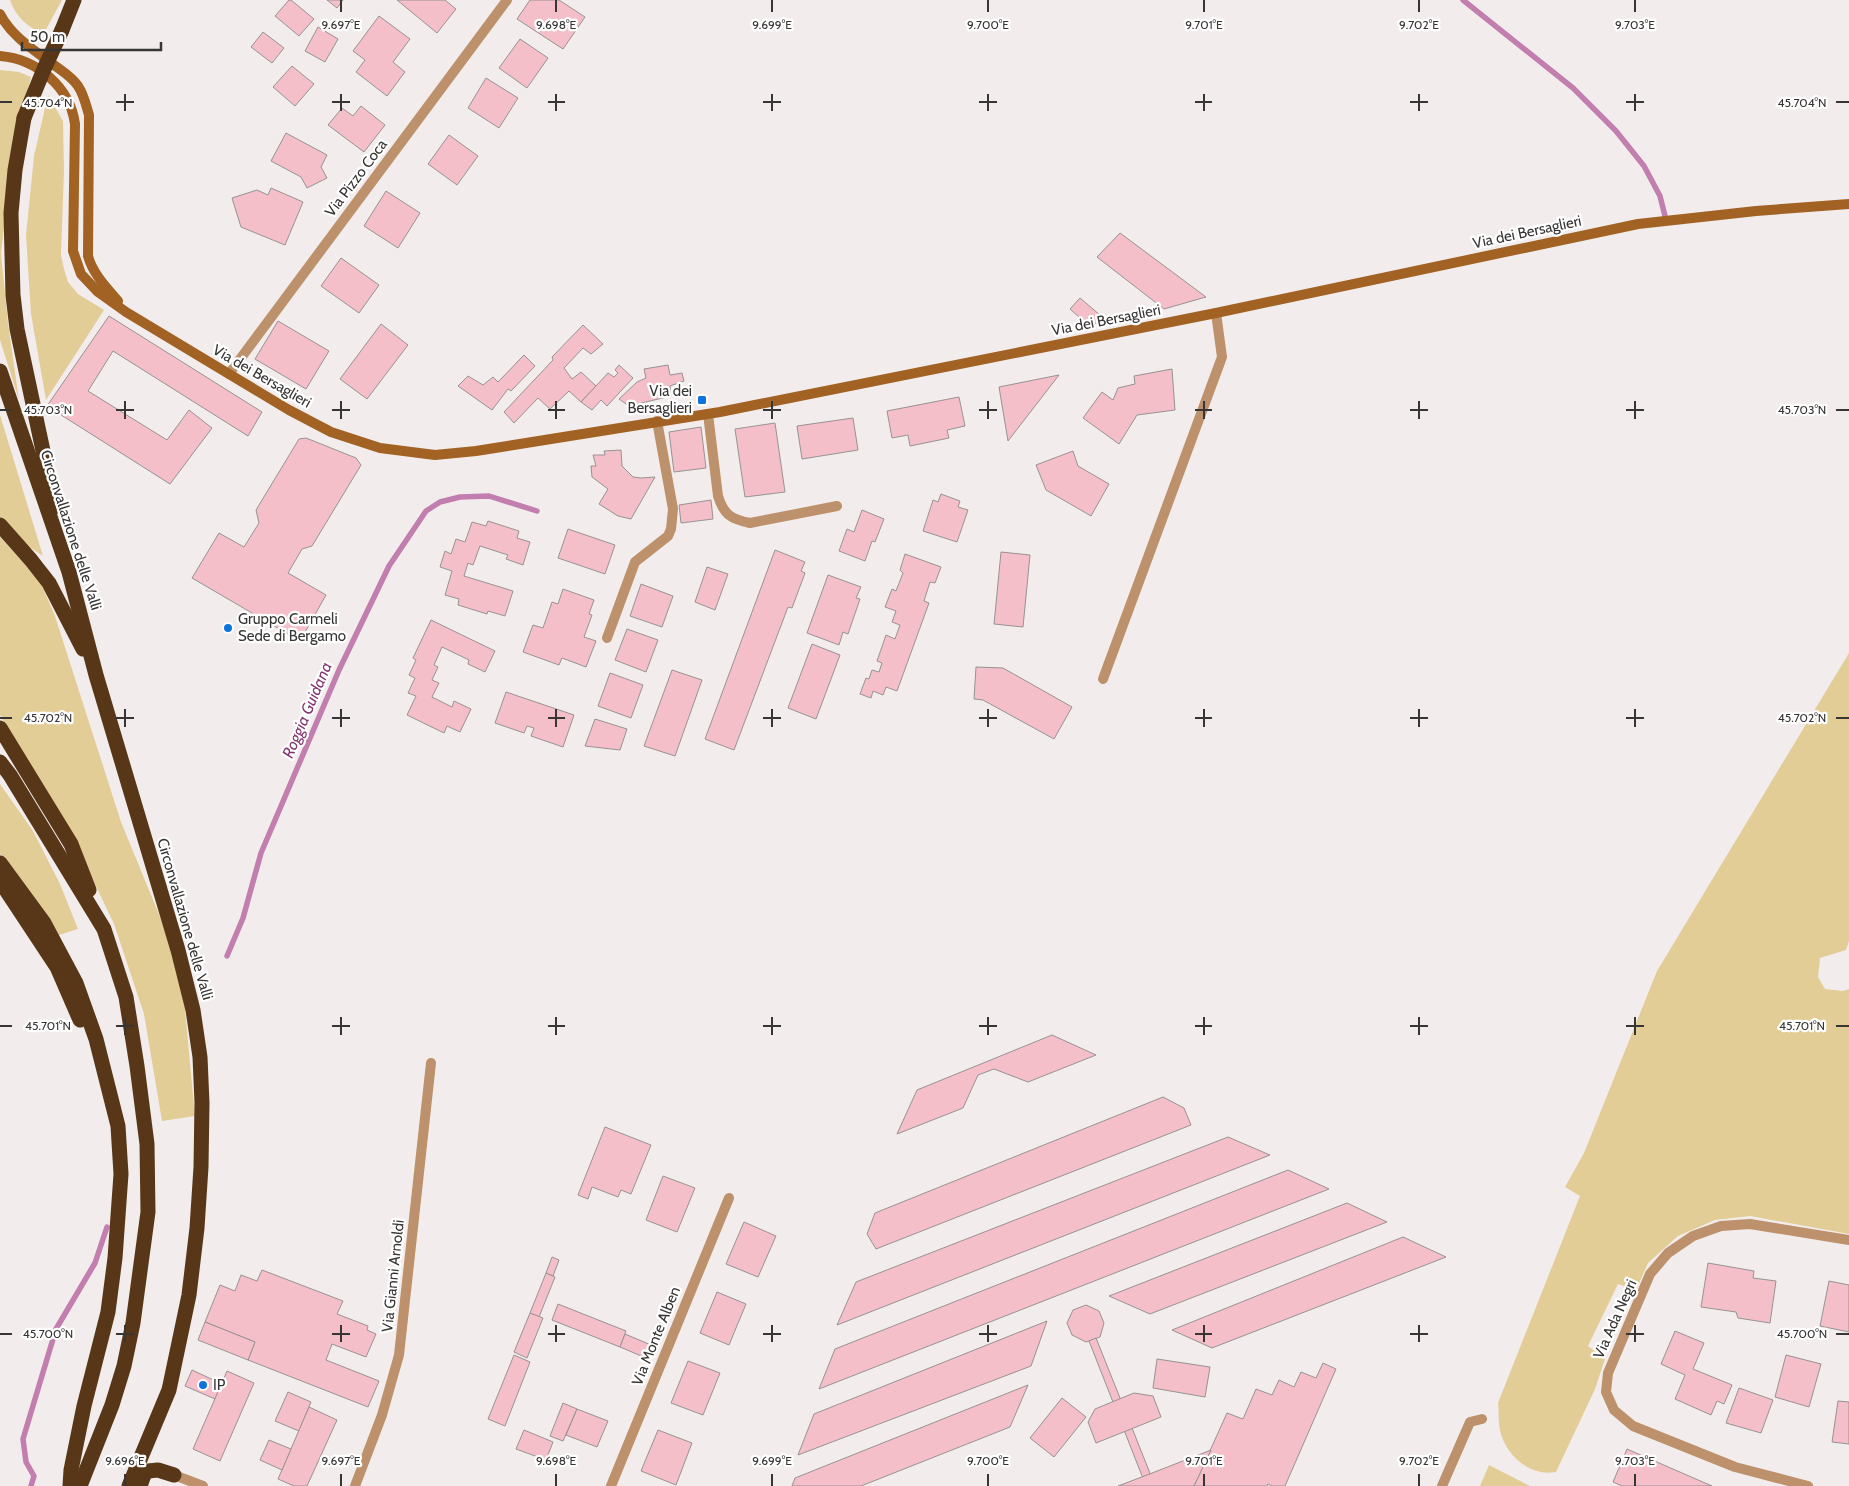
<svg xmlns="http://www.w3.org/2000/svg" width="1849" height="1486" font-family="Cabin,sans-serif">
<rect width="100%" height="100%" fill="#f2edec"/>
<g fill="#e3cd97">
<path d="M10 0H62L43 35C28 26 16 18 10 0Z"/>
<path d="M0 70 19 72 31 77 14 143 1 253 8 323 19 400 0 340Z"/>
<path d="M48 95 63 121 64 171 61 255 64 269 68 282 78 294 104 310 46 400 31 314 26 235 34 156Z"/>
<path d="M0 415 43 556 25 544 0 517Z"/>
<path d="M0 537 40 581 55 616 121 822 165 929 184 999 195 1116 162 1121 144 1014 114 924 74 840 16 746 0 715Z"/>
<path d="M1849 653V941L1846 950 1820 958 1818 977 1825 989 1843 991 1849 989V1234L1750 1216 1715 1220 1678 1236 1648 1263 1636 1290 1618 1284 1588 1346 1605 1359 1595 1389 1556 1472C1530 1477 1505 1455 1500 1430 1498 1421 1499 1411 1498 1403L1580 1196 1565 1187 1584 1153 1657 971Z"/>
<path d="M0 784 33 831 60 884 78 929 59 935 13 868 0 854Z"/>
<path d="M1489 1465 1530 1486H1480Z"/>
</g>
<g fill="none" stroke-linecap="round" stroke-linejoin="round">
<g stroke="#c17eae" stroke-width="5.5">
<path d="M1463 0 1573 88 1616 131 1644 166 1660 196 1665 216"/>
<path d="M227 956 243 918 261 853 339 670 389 566 426 511 440 502 460 497 489 496 537 511"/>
<path d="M31 1486 34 1476 26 1462 23 1439 56 1329 95 1263 107 1227"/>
</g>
</g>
<g fill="#f5bfc9" stroke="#979293">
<path d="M289 0H291L314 19 299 36 275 16Z"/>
<path d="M327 0H343L337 8Z"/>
<path d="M397 0H445L456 9 437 33Z"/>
<path d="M530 0H559L585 17 563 49 517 19Z"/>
<path d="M379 16 410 39 393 62 405 72 387 96 356 72 365 60 353 51Z"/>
<path d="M318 27 338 39 325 62 305 51Z"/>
<path d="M263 32 284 48 272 63 251 47Z"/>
<path d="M520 39 548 58 527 88 499 68Z"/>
<path d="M292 66 314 84 295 106 273 87Z"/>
<path d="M486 78 518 98 499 128 468 108Z"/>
<path d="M361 106 385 125 364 152 328 125 342 108 353 116Z"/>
<path d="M286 133 327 155 321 167 327 178 307 188 301 177 271 161Z"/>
<path d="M449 135 478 156 457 185 428 164Z"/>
<path d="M271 188 303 202 285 245 241 227 232 198 257 190 268 195Z"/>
<path d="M386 191 420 213 398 248 364 226Z"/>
<path d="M1120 233 1206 297 1164 309 1097 257Z"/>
<path d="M341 258 379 285 359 313 321 286Z"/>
<path d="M1080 298 1107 321 1088 325 1070 309Z"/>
<path d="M109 316 262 412 248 436 113 351 88 391 167 440 189 410 212 428 170 484 47 406Z"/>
<path d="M278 321 329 351 306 389 255 359Z"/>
<path d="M381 324 408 345 367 399 340 379Z"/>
<path d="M583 325 603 344 591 354 583 348 564 368 572 379 581 372 596 386 581 402 569 391 550 409 538 398 514 423 504 412 553 360 552 357Z"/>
<path d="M524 355 535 366 511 391 508 389 492 410 458 386 468 376 483 385 493 377 498 382Z"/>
<path d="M619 365 633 378 607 406 601 400 592 410 581 402 608 373 614 377 618 373 615 370Z"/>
<path d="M668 365 670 375 682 373 684 381 670 386 671 396 629 406 619 399 637 382 646 378 644 369Z"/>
<path d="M1172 369 1175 410 1137 415 1119 444 1083 418 1102 392 1113 400 1118 388 1135 384 1134 376Z"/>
<path d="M1059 375 1008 441 999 387Z"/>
<path d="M959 397 965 426 947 430 949 438 910 446 908 435 892 438 887 411Z"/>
<path d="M853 418 858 450 802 459 797 426Z"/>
<path d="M775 423 785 492 745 497 735 429Z"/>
<path d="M701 427 706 468 674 472 669 432Z"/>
<path d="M306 438 356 458 361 465 312 546 302 549 288 573 326 595 300 641 192 578 219 533 244 547 259 523 256 510 299 439Z"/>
<path d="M621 450 622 466 633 477 641 478 655 477 631 519 618 516 599 504 608 489 592 477 591 466H596L593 455H605L604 451Z"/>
<path d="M1073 451 1078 466 1109 484 1091 516 1046 490 1036 465Z"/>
<path d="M941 494 960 501 958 507 968 510 957 542 923 531 933 500 938 502Z"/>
<path d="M711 500 713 519 681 523 679 505Z"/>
<path d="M862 510 884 519 875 542 872 541 865 561 839 551 847 529 854 532Z"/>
<path d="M488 521 519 531 517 538 530 542 523 565 506 559 508 555 480 546 473 565 468 563 464 576 513 591 505 616 488 611 487 614 458 605 459 599 445 595 452 571 440 567 445 551 451 554 456 539 465 542 472 522 486 526Z"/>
<path d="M568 529 615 545 605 574 558 558Z"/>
<path d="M775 550 805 562 801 571 805 573 792 608 788 607 734 750 705 739Z"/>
<path d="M1001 552 1030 555 1023 627 994 624Z"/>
<path d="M905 554 941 567 935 583 930 582 924 601 929 603 897 691 886 687 883 695 873 691 871 698 860 694 866 678 869 679 872 670 879 672 882 663 877 661 886 635 895 639 900 625 892 622 896 611 885 607 892 589 896 591 903 573 900 570Z"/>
<path d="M707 567 728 574 715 610 695 602Z"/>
<path d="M828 575 861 587 856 598 860 599 848 634 843 632 839 645 807 633Z"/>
<path d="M641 584 673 596 662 627 630 616Z"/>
<path d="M563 589 594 600 589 614 592 615 584 637 596 641 586 667 562 658 559 665 523 652 533 625 543 628 552 602 558 604Z"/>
<path d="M431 620 495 651 485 672 468 664 469 660 442 647 434 665 438 667 432 680 439 683 432 697 452 707 454 701 471 709 460 732 447 726 444 733 407 715 416 696 408 693 415 678 409 675 416 660 413 658Z"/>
<path d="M627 629 658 640 646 672 615 660Z"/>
<path d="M812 644 840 655 816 719 788 708Z"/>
<path d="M976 667 1003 668 1072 707 1054 739 983 700 974 699Z"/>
<path d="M672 670 702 680 675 756 644 746Z"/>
<path d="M610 673 643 685 631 718 598 706Z"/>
<path d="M506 692 574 715 563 747 531 736 534 728 527 726 524 733 495 723Z"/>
<path d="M595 719 627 729 620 750 585 746Z"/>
<path d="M1052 1035 1096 1055 1028 1082 994 1069 978 1075 963 1108 897 1134 917 1090Z"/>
<path d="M1163 1097 1184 1108 1191 1125 876 1249 867 1234 875 1213Z"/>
<path d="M605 1127 651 1145 631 1194 621 1190 618 1197 592 1187 588 1199 578 1195Z"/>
<path d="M1228 1137 1270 1155 837 1325 856 1282Z"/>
<path d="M1288 1170 1329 1189 819 1389 835 1349Z"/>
<path d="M663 1176 695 1188 677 1232 646 1220Z"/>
<path d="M1347 1203 1387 1222 1150 1314 1109 1296Z"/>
<path d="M744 1222 776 1236 758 1277 726 1264Z"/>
<path d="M1403 1237 1446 1257 1212 1348 1172 1330Z"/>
<path d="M552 1257 559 1260 553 1276 546 1273Z"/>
<path d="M1708 1263 1754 1271 1753 1278 1776 1281 1770 1323 1738 1318 1736 1312 1701 1307Z"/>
<path d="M262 1270 343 1301 337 1314 368 1326 367 1330 376 1334 366 1357 332 1344 326 1360 379 1381 368 1407 248 1360 255 1342 205 1322 220 1285 235 1291 241 1275 257 1281Z"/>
<path d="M546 1273 555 1277 539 1317 530 1313Z"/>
<path d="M1829 1281 1849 1285V1332L1820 1326Z"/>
<path d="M717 1292 746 1304 729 1345 700 1333Z"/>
<path d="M558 1304 626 1331 620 1347 552 1320Z"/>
<path d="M1086 1305 1099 1311 1104 1323 1100 1337 1086 1342 1072 1335 1067 1323 1073 1310Z"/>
<path d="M530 1313 543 1318 527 1358 514 1352Z"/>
<path d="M1047 1321 1031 1366 798 1455 814 1414Z"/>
<path d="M205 1322 255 1342 248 1360 198 1340Z"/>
<path d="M1675 1331 1704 1343 1693 1369 1732 1385 1724 1404 1717 1401 1711 1415 1675 1399 1685 1375 1661 1364Z"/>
<path d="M625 1334 651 1345 646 1358 620 1347Z"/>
<path d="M1096 1338 1132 1428 1155 1486H1146L1089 1341Z"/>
<path d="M514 1355 530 1362 505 1426 488 1419Z"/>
<path d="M1786 1355 1821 1364 1809 1407 1775 1397Z"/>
<path d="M1157 1359 1210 1367 1205 1397 1153 1388Z"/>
<path d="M688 1361 720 1373 703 1415 671 1403Z"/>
<path d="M1323 1363 1336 1369 1285 1486H1272L1268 1484 1267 1486H1194L1227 1413 1243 1419 1256 1389 1272 1395 1279 1380 1294 1387 1301 1372 1316 1378Z"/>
<path d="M192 1370 222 1384 215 1399 185 1386Z"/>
<path d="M227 1371 254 1383 220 1461 193 1449Z"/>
<path d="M1028 1385 1010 1427 861 1486H792L795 1478Z"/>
<path d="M1739 1388 1773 1400 1761 1433 1726 1423Z"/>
<path d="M288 1392 311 1402 299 1431 275 1421Z"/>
<path d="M1134 1393 1153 1396 1161 1417 1096 1443 1088 1422 1095 1409Z"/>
<path d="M1062 1398 1086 1417 1054 1457 1030 1438Z"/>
<path d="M1838 1401 1849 1402V1444L1832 1442Z"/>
<path d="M563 1403 577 1409 563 1441 550 1436Z"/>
<path d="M309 1407 337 1420 307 1486H294L278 1479Z"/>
<path d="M577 1409 608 1421 597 1447 566 1435Z"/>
<path d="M524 1430 553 1442 546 1460 516 1449Z"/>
<path d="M658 1430 692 1443 676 1485 641 1471Z"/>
<path d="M269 1440 291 1449 282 1470 260 1460Z"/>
<path d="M1627 1449 1712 1486H1622L1613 1482Z"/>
<path d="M1211 1450 1194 1486H1118L1147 1475Z"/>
</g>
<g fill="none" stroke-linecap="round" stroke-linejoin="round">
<g stroke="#bd916c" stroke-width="10">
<path d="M229 374 507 0"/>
<path d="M708 414 718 496C724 515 731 519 750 523L837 506"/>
<path d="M607 638 635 562 668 536 671 529 673 509 657 421"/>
<path d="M1103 679 1222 357 1216 313"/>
<path d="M174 1475 203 1486"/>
<path d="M355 1486 382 1415 399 1355 431 1063"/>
<path d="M611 1486 729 1198"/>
<path d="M1442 1486 1470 1422 1482 1419"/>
<path d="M1808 1486 1735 1467 1633 1426 1614 1410 1606 1392 1608 1373 1650 1274 1668 1253 1693 1236 1721 1226 1750 1224 1849 1240"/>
</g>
<g stroke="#a16223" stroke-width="10">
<path d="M0 14C12 37 34 50 54 65 62 71 72 77 78 86 84 95 86 105 89 115L88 256C93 274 106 287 118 301"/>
<path d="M0 56C37 59 70 87 75 124L73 251 81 274 98 292 126 312 229 374 289 410 331 432 380 448 435 455 476 451 720 412 1216 313 1638 224 1756 211 1849 204"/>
</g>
<g stroke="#583718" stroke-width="15">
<path d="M62 30 74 0"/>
<path d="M24 118 15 170 11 213 13 295 17 329 55 507"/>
<path d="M0 371 69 572 96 675 178 950 193 1010 200 1057 202 1103 201 1167 197 1228 189 1295 169 1390 129 1486"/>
<path d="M0 525 31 560 49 583 83 649"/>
<path d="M0 728 71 844 89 890"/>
<path d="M0 762 10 775 104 929 126 997 137 1066 147 1144 148 1212 133 1323 124 1366 112 1405 80 1486"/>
<path d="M0 863 44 923 76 983 96 1039 118 1126 121 1174 115 1258 108 1312 84 1406 71 1470 70 1486"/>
<path d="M0 881 57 967 80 1020"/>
<path d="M140 1486 144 1475 148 1471 158 1470 174 1475"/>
</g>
<path stroke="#583718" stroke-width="15" d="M24 118 44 69 62 30"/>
</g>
<path fill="none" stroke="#383635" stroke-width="2" d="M341 0V12M556 0V12M772 0V12M988 0V12M1204 0V12M1419 0V12M1635 0V12M125 94V111M341 94V111M556 94V111M772 94V111M988 94V111M1204 94V111M1419 94V111M1635 94V111M0 102H12M116 102H134M332 102H350M548 102H565M763 102H781M979 102H997M1195 102H1212M1410 102H1428M1626 102H1644M1836 102H1849M125 401V419M341 401V419M556 401V419M772 401V419M988 401V419M1204 401V419M1419 401V419M1635 401V419M0 410H12M116 410H134M332 410H350M548 410H565M763 410H781M979 410H997M1195 410H1212M1410 410H1428M1626 410H1644M1836 410H1849M125 709V727M341 709V727M556 709V727M772 709V727M988 709V727M1204 709V727M1419 709V727M1635 709V727M0 718H12M116 718H134M332 718H350M548 718H565M763 718H781M979 718H997M1195 718H1212M1410 718H1428M1626 718H1644M1836 718H1849M125 1017V1035M341 1017V1035M556 1017V1035M772 1017V1035M988 1017V1035M1204 1017V1035M1419 1017V1035M1635 1017V1035M0 1026H12M116 1026H134M332 1026H350M548 1026H565M763 1026H781M979 1026H997M1195 1026H1212M1410 1026H1428M1626 1026H1644M1836 1026H1849M125 1325V1342M341 1325V1342M556 1325V1342M772 1325V1342M988 1325V1342M1204 1325V1342M1419 1325V1342M1635 1325V1342M0 1334H12M116 1334H134M332 1334H350M548 1334H565M763 1334H781M979 1334H997M1195 1334H1212M1410 1334H1428M1626 1334H1644M1836 1334H1849M125 1474V1486M341 1474V1486M556 1474V1486M772 1474V1486M988 1474V1486M1204 1474V1486M1419 1474V1486M1635 1474V1486"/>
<g fill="#0e73dc" stroke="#fff" stroke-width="2">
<rect x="697" y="395" width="10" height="10" rx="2.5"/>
<circle cx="228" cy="628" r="5"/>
<circle cx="203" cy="1385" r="5"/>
</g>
<g text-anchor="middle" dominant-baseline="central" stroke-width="4.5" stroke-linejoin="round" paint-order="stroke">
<g font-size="15" fill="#383635" stroke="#fff">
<text transform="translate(356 178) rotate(-53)">Via Pizzo Coca</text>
<text transform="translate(1527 232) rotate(-12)">Via dei Bersaglieri</text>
<text transform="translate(1106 320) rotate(-11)">Via dei Bersaglieri</text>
<text transform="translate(262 376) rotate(30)">Via dei Bersaglieri</text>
<text transform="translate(71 530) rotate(72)">Circonvallazione delle Valli</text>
<text transform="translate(185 919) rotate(74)">Circonvallazione delle Valli</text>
<text transform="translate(393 1276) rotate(-84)">Via Gianni Arnoldi</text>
<text transform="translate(1615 1319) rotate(-66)">Via Ada Negri</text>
<text transform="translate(656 1336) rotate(-68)">Via Monte Alben</text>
</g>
<g font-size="15" fill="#383635" stroke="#fff" text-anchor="start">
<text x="692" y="391" text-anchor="end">Via dei<tspan x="692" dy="17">Bersaglieri</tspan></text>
<text x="238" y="619">Gruppo Carmeli<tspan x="238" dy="17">Sede di Bergamo</tspan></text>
<text x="213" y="1385">IP</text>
</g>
<g font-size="16" font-style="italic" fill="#843471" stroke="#fff">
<text transform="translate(307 710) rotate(-67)">Roggia Guidana</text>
</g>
</g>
<g font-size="12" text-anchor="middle" fill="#383635" stroke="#fff" stroke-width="4.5" stroke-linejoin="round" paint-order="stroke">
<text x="341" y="29">9.697°E</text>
<text x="556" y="29">9.698°E</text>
<text x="772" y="29">9.699°E</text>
<text x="988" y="29">9.700°E</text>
<text x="1204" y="29">9.701°E</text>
<text x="1419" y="29">9.702°E</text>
<text x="1635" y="29">9.703°E</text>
<text x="48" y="107">45.704°N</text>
<text x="1802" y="107">45.704°N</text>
<text x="48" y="414">45.703°N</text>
<text x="1802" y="414">45.703°N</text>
<text x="48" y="722">45.702°N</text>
<text x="1802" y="722">45.702°N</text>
<text x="48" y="1030">45.701°N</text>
<text x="1802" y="1030">45.701°N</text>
<text x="48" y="1338">45.700°N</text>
<text x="1802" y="1338">45.700°N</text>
<text x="125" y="1465">9.696°E</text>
<text x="341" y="1465">9.697°E</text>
<text x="556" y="1465">9.698°E</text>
<text x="772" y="1465">9.699°E</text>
<text x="988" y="1465">9.700°E</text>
<text x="1204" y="1465">9.701°E</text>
<text x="1419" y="1465">9.702°E</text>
<text x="1635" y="1465">9.703°E</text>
</g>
<path d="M22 42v8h139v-8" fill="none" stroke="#383635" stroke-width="2.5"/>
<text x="30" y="42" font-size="15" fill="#383635" stroke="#ffffff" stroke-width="4" paint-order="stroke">50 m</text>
</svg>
